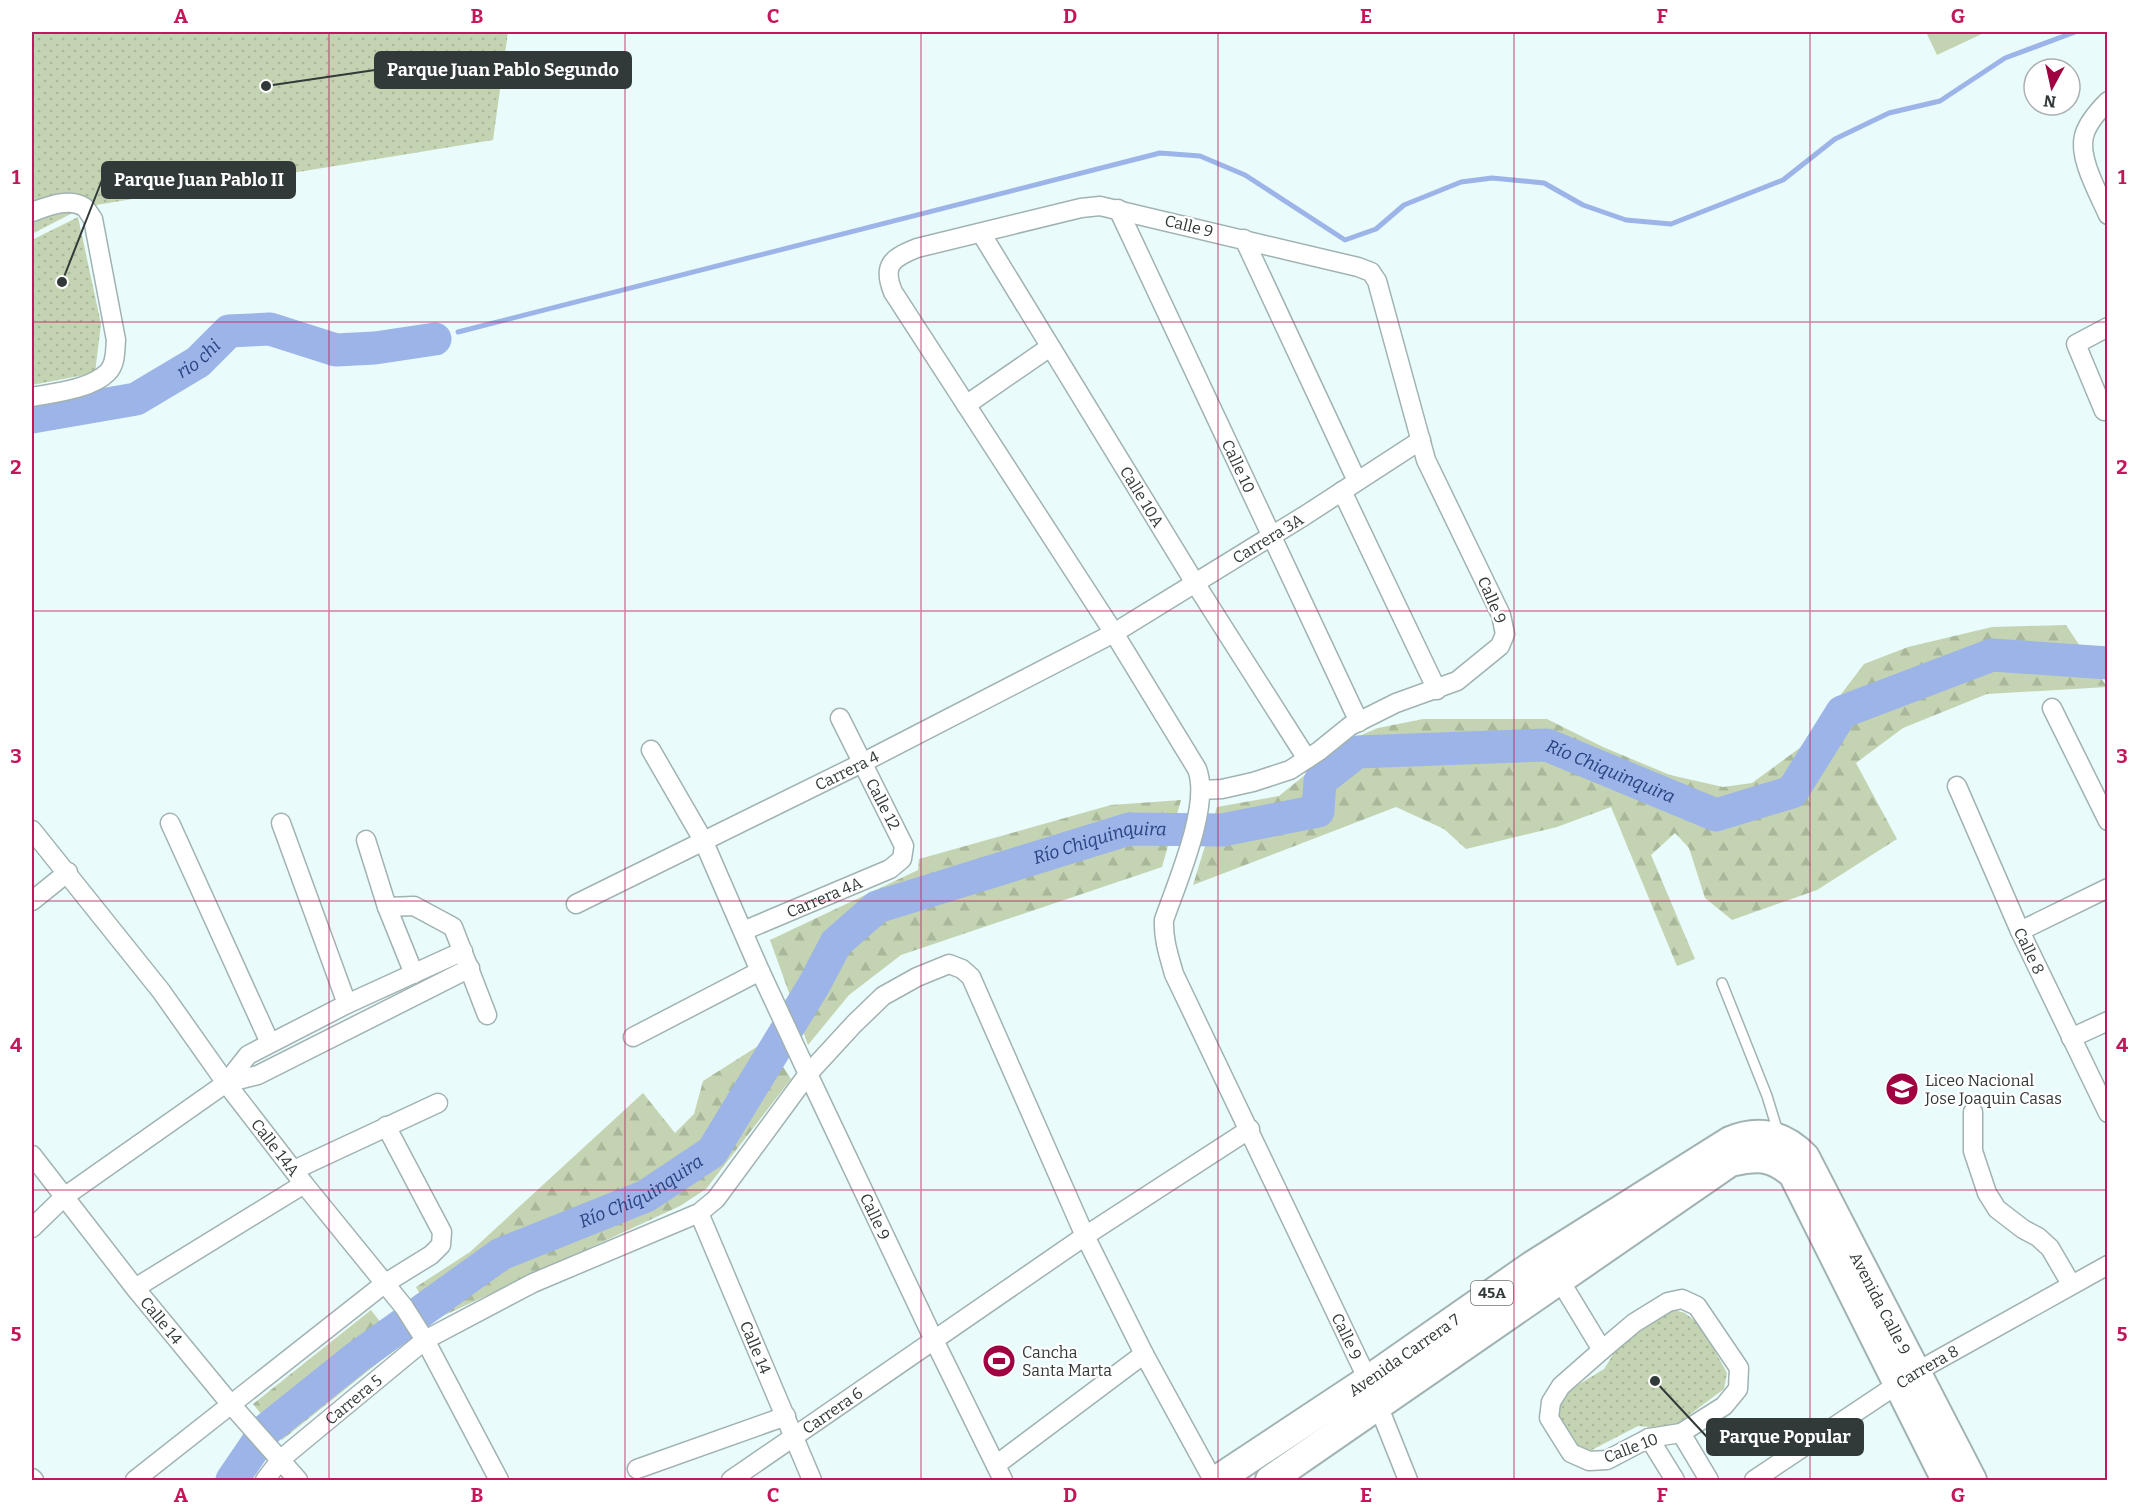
<svg xmlns="http://www.w3.org/2000/svg" width="2139" height="1512" font-family="Bitter,serif">
<defs>
<pattern id="grass-dots" width="8" height="8" patternUnits="userSpaceOnUse" patternTransform="scale(1.5)"><rect width="8" height="8" fill="#c4d4b2"/><path d="M2 2h.1M6 6h.1" fill="none" stroke="#a9b79a" stroke-width="1.8" stroke-linecap="round"/></pattern>
<pattern id="forest-firs" width="22" height="20" patternUnits="userSpaceOnUse" patternTransform="scale(1.5)"><rect width="22" height="20" fill="#c4d4b2"/><path d="M5 1l3.5 6h-7zM16 11l3.5 6h-7z" fill="#a9b79a"/></pattern>
</defs>
<rect width="100%" height="100%" fill="#e9fbfb"/>
<g fill="url(#grass-dots)">
<path d="M32 32H508L493 140 84 207 32 234Z"/>
<path d="M78 217 101 324 95 373 32 385V240Z"/>
<path d="M1674 1310 1685 1313 1701 1326 1727 1373 1724 1389 1677 1424 1659 1428 1638 1426 1588 1452 1573 1450 1551 1414 1555 1399 1604 1369 1616 1350 1638 1329Z"/>
</g>
<g fill="url(#forest-firs)">
<path d="M2066 625 2107 687 1987 694 1903 728 1856 763 1897 839 1817 890 1732 920 1705 898 1689 848 1675 833 1651 855 1695 959 1677 966 1611 807 1557 827 1466 849 1444 829 1396 807 1193 885 1217 807 1279 796 1347 741 1378 728 1423 719H1547L1603 747 1670 775 1723 787 1752 783 1801 747 1864 664 1908 647 1992 627Z"/>
<path d="M1181 800 1162 867 901 955 849 995 808 1045 770 940 918 870 919 859 1111 805Z"/>
<path d="M766 1041 791 1079 706 1189 680 1206 434 1320 416 1287 470 1252 643 1093 675 1133 694 1114 703 1081Z"/>
<path d="M371 1310 399 1346 282 1440 253 1404Z"/>
<path d="M244 1444 263 1462 251 1480H214Z"/>
</g>
<path fill="#c4d4b2" d="M1926 32H1986L1937 55Z"/>
<g fill="none" stroke-linecap="round" stroke-linejoin="round">
<path stroke="#9cb4e8" stroke-width="5" d="M458 332 1160 153 1200 156 1245 175 1345 240 1376 229 1404 205 1461 182 1492 178 1544 183 1583 205 1626 220 1671 224 1783 180 1835 139 1889 113 1940 101 2005 58 2075 32"/>
<g stroke="#9cb4e8" stroke-width="33">
<path id="s1" d="M32 417 136 399 198 362 229 331 270 329 336 350 375 348 435 339"/>
<path id="s2" d="M232 1480 266 1430 356 1358 501 1254 646 1196 712 1152 814 985 836 943 877 907 1129 829 1222 830 1318 811 1320 781 1357 752 1547 745 1716 815 1792 792 1842 712 1992 655 2108 663"/>
</g>
<defs>
<path id="lane" d="M1722 983 1767 1096 1778 1132"/>
<g id="street">
<path d="M2108 101C2099 110 2087 124 2084 136 2078 158 2099 194 2108 215"/>
<path id="s3" d="M1118 209 1359 722"/>
<path d="M32 212C46 207 69 197 84 207 87 209 90 215 93 219L116 340C115 351 116 364 108 372 92 389 53 393 32 397"/>
<path id="s4" d="M981 233 1195 583 1307 759"/>
<path d="M1244 239 1357 481"/>
<path d="M2108 327 2076 344 2104 411 2108 409"/>
<path d="M966 405 1050 347"/>
<path d="M1342 491 1437 690"/>
<path d="M2052 708 2108 821"/>
<path id="s5" d="M651 750 703 840 760 971 808 1074 934 1340 1003 1480"/>
<path id="s6" d="M1957 786 2020 931 2108 1113"/>
<path id="s7" d="M1201 790 1222 789 1253 782 1290 770 1319 751 1350 726 1396 703 1457 681 1500 646 1505 634 1501 615 1426 460 1377 281 1371 272 1358 267 1100 206 1081 208 917 248C892 258 882 265 893 292L1114 633 1197 769C1211 805 1177 882 1164 920 1163 939 1169 956 1174 974L1368 1380 1408 1480"/>
<path d="M170 823 270 1043"/>
<path d="M281 823 347 1004"/>
<path id="s8" d="M32 830 161 991 226 1083 304 1184 404 1307 425 1340 499 1480"/>
<path d="M366 840 387 907 414 974"/>
<path d="M32 901 68 872"/>
<path id="s9" d="M576 904 862 763 1114 633 1304 516 1421 440"/>
<path d="M387 907 414 906 453 927 487 1015"/>
<path id="s10" d="M743 931 890 869 902 859 904 846 840 718"/>
<path d="M2020 931 2108 888"/>
<path d="M633 1037 760 971"/>
<path d="M2071 1038 2108 1021"/>
<path d="M226 1083 248 1055 347 1004 463 951"/>
<path d="M1973 1112V1151L1987 1193 1997 1209 2023 1229 2038 1237 2050 1248 2071 1284"/>
<path id="s11" d="M32 1155 135 1288 228 1401 298 1480"/>
<path d="M294 1170 438 1103"/>
<path id="s12" d="M699 1213 812 1480"/>
<path d="M32 1228 64 1197 226 1083 258 1075 470 968"/>
<path d="M1559 1279 1602 1350"/>
<path d="M135 1288 304 1184"/>
<path d="M1682 1299 1697 1306 1739 1368 1738 1389 1724 1406 1681 1433 1649 1438 1607 1460 1589 1461 1571 1453 1549 1418 1551 1402 1561 1386 1602 1350 1634 1323 1668 1302Z"/>
<path d="M1681 1433 1709 1480"/>
<path d="M1649 1438 1675 1480"/>
<path d="M996 1465 1144 1354"/>
<path d="M637 1469 786 1416"/>
<path d="M32 1478 34 1480"/>
<path d="M135 1480 384 1284 431 1255 441 1245 442 1232 386 1126"/>
<path id="s13" d="M265 1480 281 1459 425 1340 533 1283 699 1213 716 1199 808 1074 854 1024 883 996 917 977 949 964 962 969 971 977 1085 1236 1144 1354 1213 1480"/>
<path id="s14" d="M731 1480 1085 1236 1250 1129"/>
<path id="s15" d="M1754 1480 1916 1372 2108 1265"/>
</g>
<g id="primary">
<path id="s16" d="M1217 1480 1368 1380 1530 1267 1730 1141C1758 1129 1783 1134 1805 1157L1972 1480"/>
<path d="M1270 1480 1730 1162C1757 1156 1771 1155 1793 1174L1946 1480"/>
</g>
</defs>
<use href="#lane" stroke="#a1b2b2" stroke-width="12"/>
<use href="#street" stroke="#a1b2b2" stroke-width="21"/>
<use href="#primary" stroke="#a1b2b2" stroke-width="32"/>
<use href="#lane" stroke="#fff" stroke-width="9"/>
<use href="#street" stroke="#fff" stroke-width="18"/>
<use href="#primary" stroke="#fff" stroke-width="28"/>
</g>
<path fill="none" stroke="#c2185b" stroke-width="1.5" stroke-opacity="0.55" d="M329 32V1480M625 32V1480M921 32V1480M1218 32V1480M1514 32V1480M1810 32V1480M32 322H2108M32 611H2108M32 901H2108M32 1190H2108"/>
<defs>
<symbol id="school-disc" viewBox="-11 -11 22 22"><circle r="9.5" fill="#9f0141" stroke="#fff"/><path d="M0-5L7-2L0 1L-7-2ZM-4 1L0 2.5L4 1V4Q0 6-4 4Z" fill="#fff"/></symbol>
<symbol id="stadium-disc" viewBox="-11 -11 22 22"><circle r="9.5" fill="#9f0141" stroke="#fff"/><path d="M0-5a6.5 5 0 1 0 0 10a6.5 5 0 1 0 0-10ZM-3.5-1.8h7v3.6h-7Z" fill="#fff"/></symbol>
</defs>
<g fill-rule="evenodd">
<use href="#school-disc" x="1883" y="1070" width="38" height="38"/>
<use href="#stadium-disc" x="980" y="1342" width="38" height="38"/>
</g>
<g text-anchor="middle" dominant-baseline="central" stroke-width="4.5" stroke-linejoin="round" paint-order="stroke">
<rect fill="#fff" stroke="#707474" stroke-width="1.5" x="1471" y="1281" width="42" height="24" rx="4.5"/>
<g font-size="15" font-weight="bold" fill="#323939">
<text x="1492" y="1293">45A</text>
</g>
<g font-size="16" fill="#323939" stroke="#fff">
<text transform="translate(1189 226) rotate(14)">Calle 9</text>
<text stroke="none"><textPath href="#s3" startOffset="284">Calle 10</textPath></text>
<text stroke="none"><textPath href="#s4" startOffset="309">Calle 10A</textPath></text>
<text stroke="none"><textPath href="#s9" startOffset="783">Carrera 3A</textPath></text>
<text transform="translate(1492 600) rotate(67)">Calle 9</text>
<text stroke="none"><textPath href="#s9" startOffset="302">Carrera 4</textPath></text>
<text transform="translate(883 804) rotate(63)">Calle 12</text>
<text stroke="none"><textPath href="#s10" startOffset="88">Carrera 4A</textPath></text>
<text stroke="none"><textPath href="#s6" startOffset="180">Calle 8</textPath></text>
<text stroke="none"><textPath href="#s8" startOffset="400">Calle 14A</textPath></text>
<text stroke="none"><textPath href="#s5" startOffset="518">Calle 9</textPath></text>
<text stroke="none"><textPath href="#s16" startOffset="862">Avenida Calle 9</textPath></text>
<text stroke="none"><textPath href="#s11" startOffset="210">Calle 14</textPath></text>
<text stroke="none"><textPath href="#s7" startOffset="2445">Calle 9</textPath></text>
<text stroke="none"><textPath href="#s12" startOffset="146">Calle 14</textPath></text>
<text stroke="none"><textPath href="#s16" startOffset="225">Avenida Carrera 7</textPath></text>
<text stroke="none"><textPath href="#s15" startOffset="207">Carrera 8</textPath></text>
<text stroke="none"><textPath href="#s13" startOffset="120">Carrera 5</textPath></text>
<text stroke="none"><textPath href="#s14" startOffset="123">Carrera 6</textPath></text>
<text transform="translate(1631 1448) rotate(-21)">Calle 10</text>
</g>
<g font-size="16" fill="#323939" stroke="#fff" text-anchor="start">
<text x="1925" y="1080">Liceo Nacional<tspan x="1925" dy="18">Jose Joaquin Casas</tspan></text>
<text x="1022" y="1352">Cancha<tspan x="1022" dy="18">Santa Marta</tspan></text>
</g>
<g font-size="18" font-style="italic" fill="#2a4281" stroke="#fff">
<text stroke="none"><textPath href="#s1" startOffset="180">rio chi</textPath></text>
<text stroke="none"><textPath href="#s2" startOffset="1678">Río Chiquinquira</textPath></text>
<text stroke="none"><textPath href="#s2" startOffset="1120">Río Chiquinquira</textPath></text>
<text stroke="none"><textPath href="#s2" startOffset="508">Río Chiquinquira</textPath></text>
</g>
</g>
<path fill="none" stroke="#323939" stroke-width="2" d="M266 86L375 70M62 282L102 180M1655 1381L1707 1437"/>
<g fill="#323939" stroke="#fff" stroke-width="2">
<circle cx="266" cy="86" r="6"/>
<circle cx="62" cy="282" r="6"/>
<circle cx="1655" cy="1381" r="6"/>
</g>
<g fill="#323939" stroke="#323939" stroke-width="2">
<rect x="375" y="52" width="256" height="36" rx="6"/>
<rect x="102" y="162" width="193" height="36" rx="6"/>
<rect x="1707" y="1419" width="156" height="36" rx="6"/>
</g>
<g font-size="18" text-anchor="middle" font-weight="bold" fill="#fff">
<text x="503" y="76">Parque Juan Pablo Segundo</text>
<text x="199" y="186">Parque Juan Pablo II</text>
<text x="1785" y="1443">Parque Popular</text>
</g>
<rect width="2139" height="1512" fill="none" stroke="#ffffff" stroke-width="66"/>
<g transform="translate(2052 87) rotate(188)"><circle r="28" fill="#ffffff" stroke="#adb0b0" stroke-width="1.5"/>
<path d="M0-4.5L10 22L0 15L-10 22Z" fill="#9f0141"/>
<text y="-9" font-size="16" font-weight="bold" text-anchor="middle" fill="#323939">N</text>
</g>
<rect x="33" y="33" width="2073" height="1446" fill="none" stroke="#c2185b" stroke-width="2"/>
<g font-size="20" text-anchor="middle" font-weight="bold" fill="#c2185b">
<text x="181" y="23">A</text>
<text x="477" y="23">B</text>
<text x="773" y="23">C</text>
<text x="1070" y="23">D</text>
<text x="1366" y="23">E</text>
<text x="1662" y="23">F</text>
<text x="1958" y="23">G</text>
<text x="16" y="184">1</text>
<text x="2122" y="184">1</text>
<text x="16" y="474">2</text>
<text x="2122" y="474">2</text>
<text x="16" y="763">3</text>
<text x="2122" y="763">3</text>
<text x="16" y="1052">4</text>
<text x="2122" y="1052">4</text>
<text x="16" y="1341">5</text>
<text x="2122" y="1341">5</text>
<text x="181" y="1502">A</text>
<text x="477" y="1502">B</text>
<text x="773" y="1502">C</text>
<text x="1070" y="1502">D</text>
<text x="1366" y="1502">E</text>
<text x="1662" y="1502">F</text>
<text x="1958" y="1502">G</text>
</g>
</svg>
